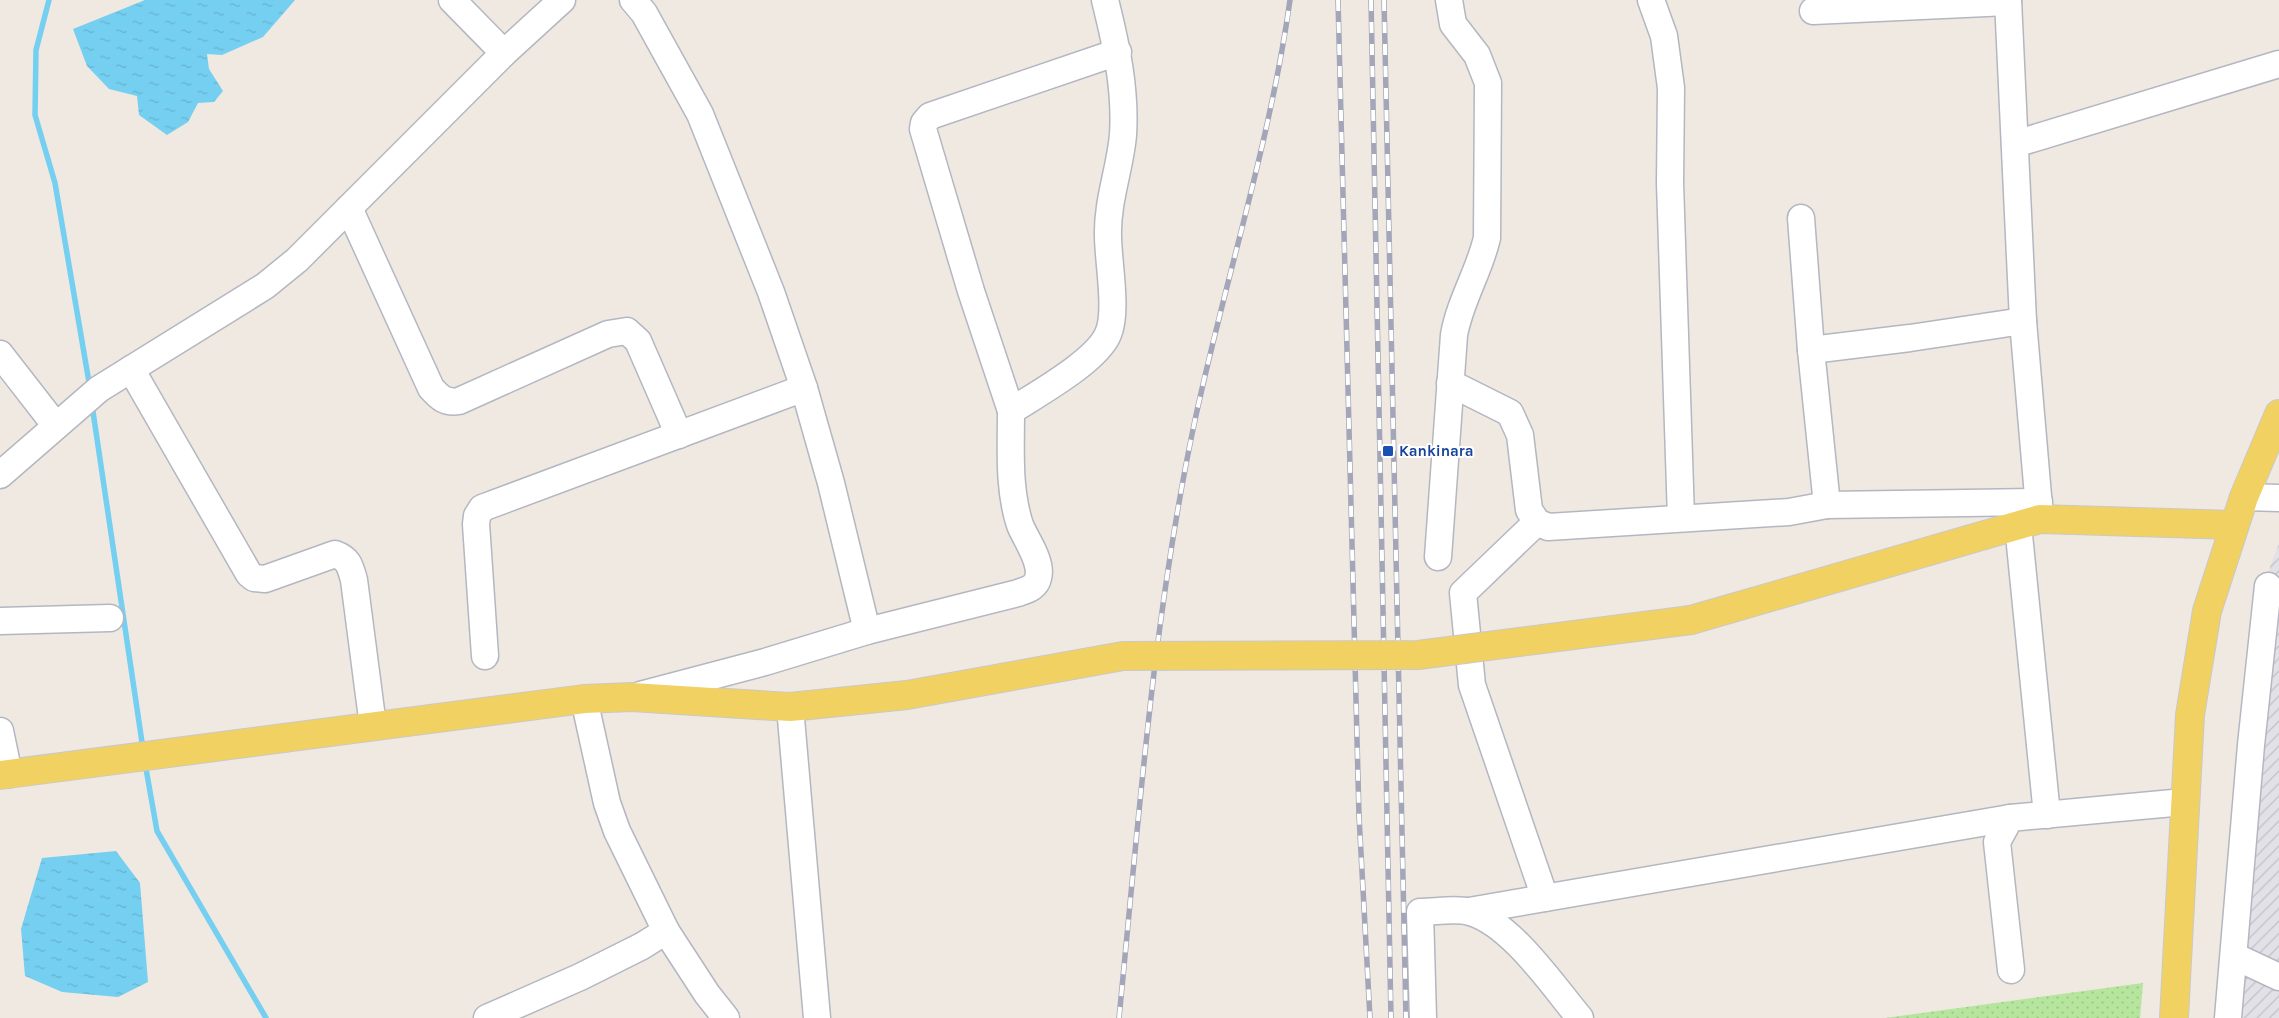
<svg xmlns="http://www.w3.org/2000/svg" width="2279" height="1018" font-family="Karla,sans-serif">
<defs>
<pattern id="industrial-furrows" width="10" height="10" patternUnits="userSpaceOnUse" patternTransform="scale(1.25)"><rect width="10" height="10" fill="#e3e1e8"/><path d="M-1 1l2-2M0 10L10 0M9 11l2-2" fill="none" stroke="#c3c1c7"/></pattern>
<pattern id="park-dots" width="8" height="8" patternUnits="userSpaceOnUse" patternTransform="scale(1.25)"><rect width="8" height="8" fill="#b6e59e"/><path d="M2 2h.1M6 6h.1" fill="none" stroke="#9dc588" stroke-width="1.8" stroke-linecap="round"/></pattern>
<pattern id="water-ripples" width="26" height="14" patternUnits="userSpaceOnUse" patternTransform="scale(1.25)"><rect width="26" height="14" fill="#75cff0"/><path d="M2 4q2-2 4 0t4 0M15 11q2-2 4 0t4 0" fill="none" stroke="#66b2ce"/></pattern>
</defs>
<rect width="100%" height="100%" fill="#efe9e1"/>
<path fill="url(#industrial-furrows)" d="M2279 544V1018H2238L2270 566Z"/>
<path fill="url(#park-dots)" d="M2143 983 2140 1018H1885Z"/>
<g fill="url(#water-ripples)">
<path d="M145 0H295L263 37 222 55 207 54 209 69 223 91 214 102 198 103 188 122 167 135 139 115 137 96 109 89 87 66 73 29Z"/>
<path d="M116 851 140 883 148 982 118 997 62 992 25 976 21 929 42 858Z"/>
</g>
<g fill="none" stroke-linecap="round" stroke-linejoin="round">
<g stroke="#75cff0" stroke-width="5.5">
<path d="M49 0 36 50 35 115 55 183 90 388"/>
<path d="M92 405 143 749"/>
<path d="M145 763 157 831 266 1018"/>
</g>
<defs>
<g id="minor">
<path d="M452 0 504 53"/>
<path d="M633 0 644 13 700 114 771 292 804 388 831 483 867 631"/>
<path d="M1651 0 1664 36 1671 88 1670 183 1681 518"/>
<path d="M2008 0 2023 321 2040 519"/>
<path d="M1813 11 2008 2"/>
<path d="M2015 144 2279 64"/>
<path d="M349 208 431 388C440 398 445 403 459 401L608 334 627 331 638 341 679 435"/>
<path d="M1801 218 1811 350 1910 338 2023 321"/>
<path d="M0 354 56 426"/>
<path d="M131 369 249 574 254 578 265 579 335 554C349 559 350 566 354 580L373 726"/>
<path d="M1450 383 1510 413 1520 435 1529 510 1537 522 1548 527 1789 512 1827 505 1811 350"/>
<path d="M1011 411 971 291 923 129 924 123 930 116 1118 52"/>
<path d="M0 475 99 389 265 286 297 260 504 53 562 0"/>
<path d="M2244 497 2279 498"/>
<path d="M1827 505 2039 502"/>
<path d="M1537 522 1463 593 1472 685 1545 898"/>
<path d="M2018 525 2047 815"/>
<path d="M1438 557 1454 335C1460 301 1479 272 1487 238L1488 83 1477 55 1453 24 1449 0"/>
<path d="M0 621 110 618"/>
<path d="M485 656 476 524 477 516 482 508 804 388"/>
<path d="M640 695 765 662 867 631 1018 593C1026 590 1036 588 1038 578 1043 562 1026 540 1020 525 1008 489 1011 448 1011 411 1037 394 1097 361 1108 334 1118 312 1108 261 1108 236 1107 201 1120 169 1123 135 1126 89 1116 44 1105 0"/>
<path d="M584 699 607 803 617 831 666 931 707 994 726 1018"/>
<path d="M790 707 817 1018"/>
<path d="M0 731 9 774"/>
<path d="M1469 911 2010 818"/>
<path d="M2234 956 2279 977"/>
<path d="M2011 970 1997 842 2010 818 2184 802"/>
<path d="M487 1018 580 977 642 946 666 931"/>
<path d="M1423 1018 1420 912C1435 912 1456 908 1470 912 1511 923 1553 986 1580 1018"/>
<path d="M2228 1018 2251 745 2268 586"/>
</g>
<g id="major">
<path d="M1691 620 2040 519 2234 525"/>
<path d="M0 775 584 699 632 697 790 707 907 695 1123 656"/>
<path d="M2174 1018 2190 715 2207 611 2244 497 2279 414"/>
</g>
</defs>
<use href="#minor" stroke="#b4b7c1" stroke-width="29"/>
<use href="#major" stroke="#c9c9c9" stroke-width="30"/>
<use href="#minor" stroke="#fff" stroke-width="26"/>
<use href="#major" stroke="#f2d163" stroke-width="28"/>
<defs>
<g id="rail">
<path d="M1338 0 1359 816 1370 1018"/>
<path d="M1371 0 1391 1018"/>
<path d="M1384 0 1406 1018"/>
<path d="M1119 1018C1139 818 1153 617 1195 420 1225 280 1270 143 1290 0"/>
</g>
</defs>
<use href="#rail" stroke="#a3a6b8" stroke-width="5.5"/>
<use href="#rail" stroke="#fff" stroke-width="4" stroke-dasharray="11" stroke-linecap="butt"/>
<defs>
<path id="major-bridge" d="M1123 656 1418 655 1691 620"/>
</defs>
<use href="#major-bridge" stroke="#c9c9c9" stroke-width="30" stroke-linecap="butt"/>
<use href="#major-bridge" stroke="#f2d163" stroke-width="28"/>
</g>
<rect fill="#1a4fb4" stroke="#fff" stroke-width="2" x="1382" y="445" width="12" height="12" rx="2.5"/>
<g text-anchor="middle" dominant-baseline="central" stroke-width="4" stroke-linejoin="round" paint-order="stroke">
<g font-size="15" font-weight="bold" fill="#164399" stroke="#fff" text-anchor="start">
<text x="1399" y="451">Kankinara</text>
</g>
</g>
</svg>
